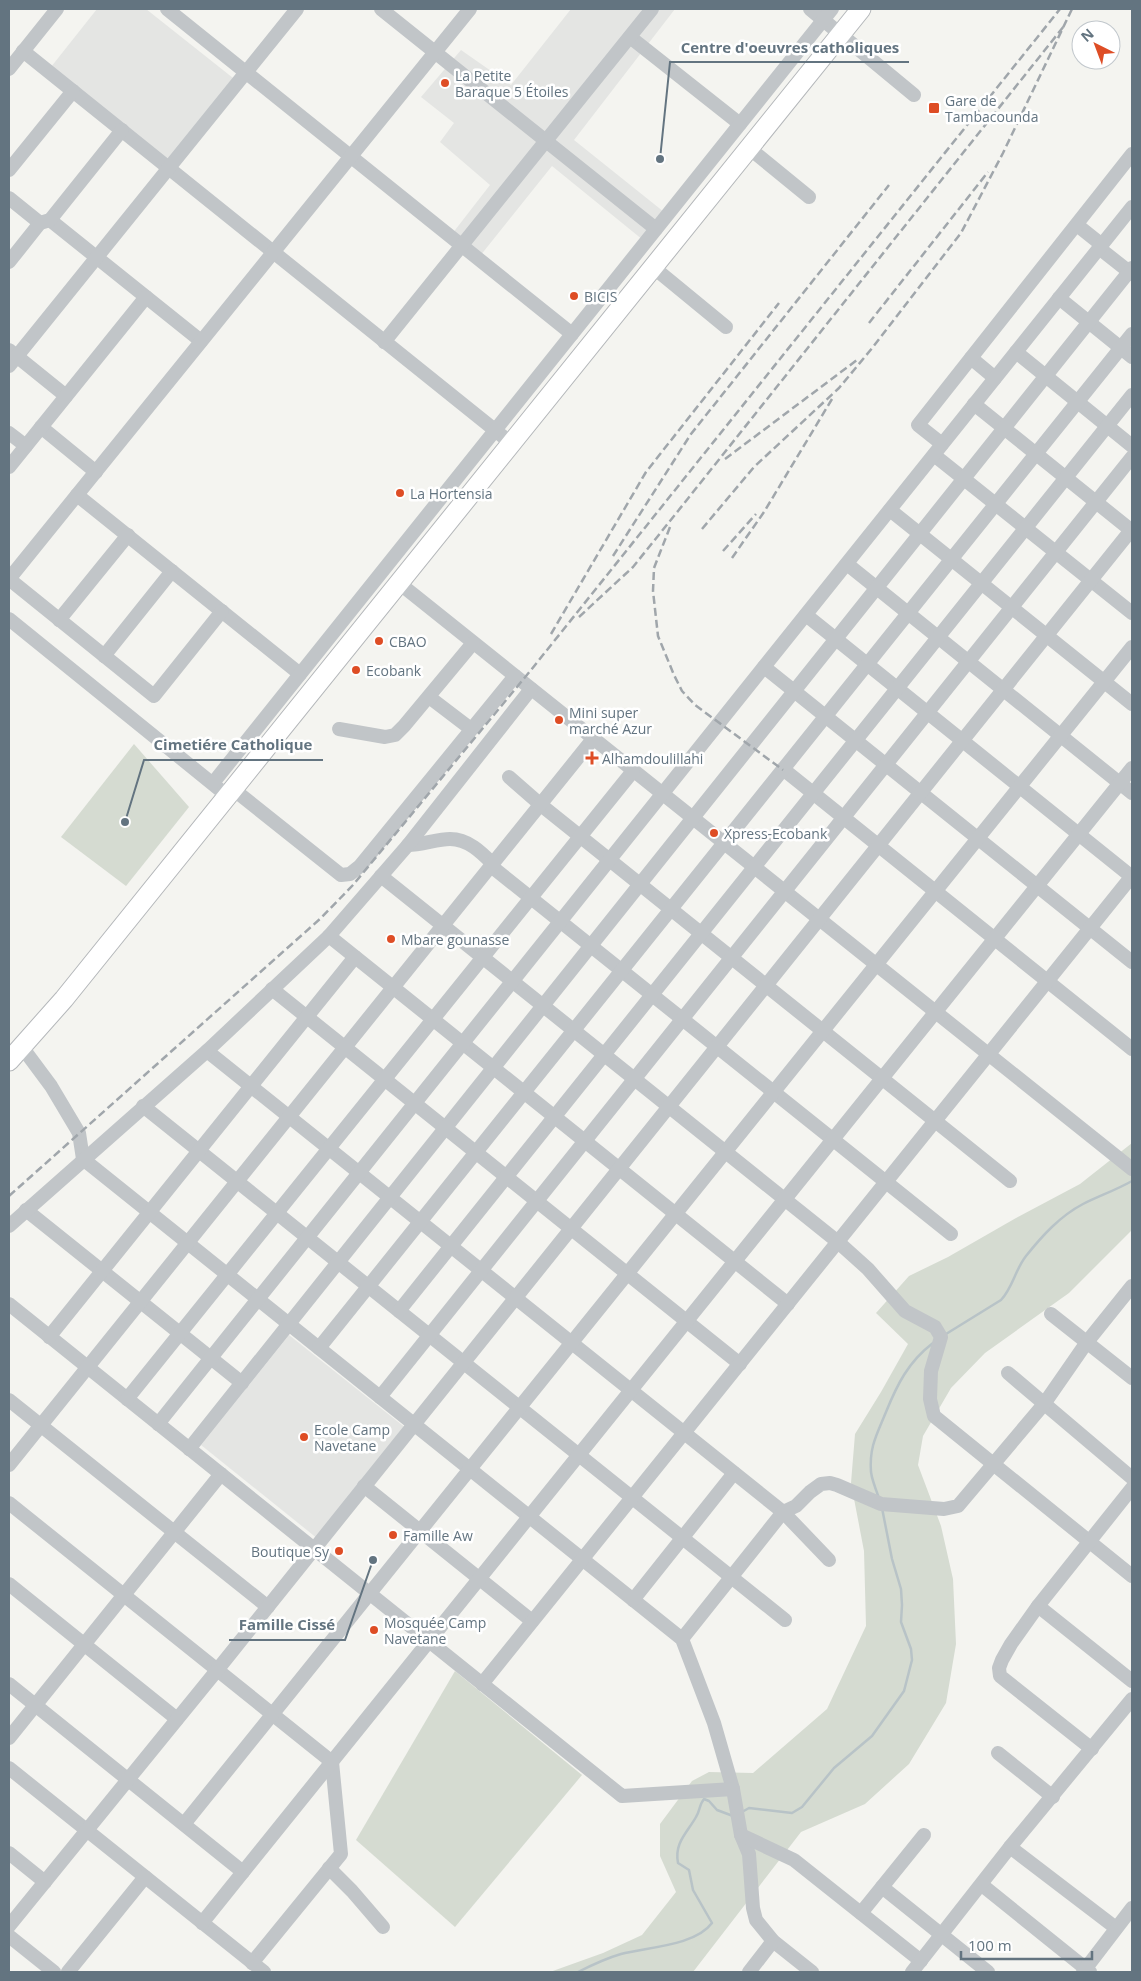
<svg xmlns="http://www.w3.org/2000/svg" width="1141" height="1981" font-family="'Open Sans',sans-serif">
<rect width="100%" height="100%" fill="#f4f4f0"/>
<g fill="#e4e5e3">
<path d="M97 9H146L233 78 169 160 51 67Z"/>
<path d="M571 9H675L574 140 664 212 643 240 552 166 480 256 452 234 490 185 440 142 454 123 421 97 461 50 511 85Z"/>
<path d="M289 1335 407 1429 318 1539 201 1445Z"/>
</g>
<g fill="#d5dbd1">
<path d="M134 744 189 807 126 886 61 837Z"/>
<path d="M1132 1143V1230L1069 1293 985 1353 951 1388 923 1436 918 1465 941 1526 953 1579 956 1644 946 1703 909 1764 865 1804 801 1832 693 1972H550L603 1953 642 1935 676 1892 660 1856V1824L692 1781 709 1772 753 1773 827 1709 866 1626 864 1551 851 1483 855 1434 881 1392 908 1344 876 1313 909 1276 948 1257 1016 1218 1080 1184Z"/>
<path d="M455 1671 582 1775 455 1927 356 1840Z"/>
</g>
<g fill="none" stroke-linecap="round" stroke-linejoin="round">
<g stroke="#b8c3c7" stroke-width="2.5">
<path d="M946 1334 1001 1300C1013 1287 1015 1270 1026 1256 1042 1236 1060 1216 1083 1204 1099 1196 1116 1190 1132 1181"/>
<path d="M879 1498C876 1490 872 1480 871 1472 869 1447 877 1434 886 1412 897 1385 908 1362 933 1343"/>
<path d="M742 1812 749 1808 792 1813 802 1807 834 1768 872 1736 904 1691 912 1660 911 1649 901 1622 902 1605 901 1589 892 1559 882 1508"/>
<path d="M578 1972C592 1965 607 1958 621 1954 647 1947 695 1946 712 1923L693 1890 689 1870 678 1863C674 1843 687 1833 696 1817 700 1811 699 1805 704 1799L709 1801 717 1810 733 1816"/>
</g>
<defs>
<path id="highway" d="M9 1061 64 999 861 9"/>
</defs>
<use href="#highway" stroke="#b4b7ba" stroke-width="21"/>
<g stroke="#c1c5c8" stroke-width="14">
<path d="M167 9 572 334"/>
<path d="M381 9 656 229"/>
<path d="M810 9 914 95"/>
<path d="M630 37 740 124"/>
<path d="M23 51 511 443"/>
<path d="M9 69 57 9"/>
<path d="M749 148 809 197"/>
<path d="M9 170 73 91"/>
<path d="M9 198 40 223"/>
<path d="M50 220 201 341"/>
<path d="M1077 225 1102 245"/>
<path d="M1099 248 1132 274"/>
<path d="M9 262 40 223 50 220 122 130"/>
<path d="M653 267 726 327"/>
<path d="M1059 298 1132 357"/>
<path d="M384 342 652 9"/>
<path d="M9 350 66 396"/>
<path d="M1016 352 1132 446"/>
<path d="M971 358 995 378"/>
<path d="M9 366 297 9"/>
<path d="M974 404 1132 531"/>
<path d="M41 427 96 472"/>
<path d="M9 433 26 446"/>
<path d="M942 444 918 425 1132 154"/>
<path d="M934 455 1132 613"/>
<path d="M9 467 146 297"/>
<path d="M77 495 300 674"/>
<path d="M890 510 1132 704"/>
<path d="M847 564 1132 793"/>
<path d="M399 583 1132 1169"/>
<path d="M222 611 154 696 9 579 470 9"/>
<path d="M806 615 1132 877"/>
<path d="M9 619 219 789"/>
<path d="M59 620 128 535"/>
<path d="M104 656 172 571"/>
<path d="M764 667 1132 962"/>
<path d="M429 697 471 729"/>
<path d="M339 729 385 737 395 735 404 726 473 643"/>
<path d="M783 769 1132 1049"/>
<path d="M509 777 541 805 1010 1181"/>
<path d="M213 783 832 9"/>
<path d="M233 789 341 875 350 874 360 866 515 676"/>
<path d="M408 845C422 845 437 839 450 839 468 839 481 852 493 864"/>
<path d="M491 866 951 1234"/>
<path d="M381 876 838 1242 868 1269 905 1311 935 1327 941 1337 931 1371 930 1399 934 1416 1132 1576"/>
<path d="M329 936 788 1304"/>
<path d="M272 989 740 1364"/>
<path d="M22 1047 51 1086 79 1133 83 1159 682 1639 714 1723 733 1789 741 1835 749 1854 753 1908 756 1920 773 1941 812 1972"/>
<path d="M207 1051 783 1512 829 1560"/>
<path d="M143 1106 785 1620"/>
<path d="M26 1210 242 1383"/>
<path d="M9 1226 207 1051 329 936 408 845 531 689"/>
<path d="M9 1304 622 1796 733 1789"/>
<path d="M399 1311 1132 395"/>
<path d="M1051 1314 1132 1378"/>
<path d="M49 1337 355 957"/>
<path d="M319 1348 1132 334"/>
<path d="M1008 1373 1132 1478"/>
<path d="M380 1397 1132 457"/>
<path d="M127 1399 633 771"/>
<path d="M9 1400 268 1607"/>
<path d="M158 1424 1132 207"/>
<path d="M189 1449 1132 268"/>
<path d="M9 1465 593 739"/>
<path d="M364 1486 532 1621"/>
<path d="M9 1503 332 1762 341 1854 252 1963"/>
<path d="M9 1584 177 1719"/>
<path d="M633 1600 734 1473"/>
<path d="M1038 1606 1132 1681"/>
<path d="M682 1639 783 1512 796 1506 810 1492 821 1484 830 1483 837 1485 881 1504 944 1509 958 1506 1044 1404 1087 1342 1132 1286"/>
<path d="M9 1684 243 1872"/>
<path d="M482 1684 1132 876"/>
<path d="M9 1738 221 1474"/>
<path d="M1092 1749 1000 1676 999 1668 1002 1660 1011 1644 1038 1606 1132 1488"/>
<path d="M998 1753 1053 1797"/>
<path d="M9 1768 264 1972"/>
<path d="M184 1824 1132 647"/>
<path d="M741 1835 794 1860 921 1961"/>
<path d="M1010 1847 1116 1928"/>
<path d="M9 1853 45 1882"/>
<path d="M329 1868 352 1891 383 1927"/>
<path d="M982 1885 1090 1972"/>
<path d="M882 1887 924 1835"/>
<path d="M861 1913 882 1887 988 1972"/>
<path d="M202 1923 1132 768"/>
<path d="M9 1926 218 1669 1132 529"/>
<path d="M9 1936 54 1972"/>
<path d="M68 1972 145 1877"/>
<path d="M749 1972 773 1941"/>
<path d="M912 1972 1010 1847 1132 1699"/>
<path d="M1083 1972 1132 1908"/>
</g>
<use href="#highway" stroke="#fff" stroke-width="19"/>
<g stroke="#a0a6ab" stroke-width="2.5" stroke-dasharray="8 4" stroke-linecap="butt">
<path d="M869 323 988 172"/>
<path d="M725 459 857 360"/>
<path d="M670 527 654 568 653 591 658 636 674 675 682 691 695 705 783 770"/>
<path d="M702 529 754 467 839 388 873 347 961 233 1003 153 1072 9"/>
<path d="M723 551 756 514"/>
<path d="M613 556 691 434 889 185"/>
<path d="M732 558 764 512 832 399"/>
<path d="M579 617 633 567 678 511 1064 26"/>
<path d="M551 634 646 472 779 303"/>
<path d="M9 1196 321 918 353 885 531 670 1060 9"/>
</g>
</g>
<g fill="#de4d25" stroke="#fff" stroke-width="2">
<circle cx="445" cy="83" r="5"/>
<rect x="928" y="102" width="12" height="12" rx="2.5"/>
<circle cx="574" cy="296" r="5"/>
<circle cx="400" cy="493" r="5"/>
<circle cx="379" cy="641" r="5"/>
<circle cx="356" cy="670" r="5"/>
<circle cx="559" cy="720" r="5"/>
<path d="M589.5 750.5h5v5h5v5h-5v5h-5v-5h-5v-5h5z"/>
<circle cx="714" cy="833" r="5"/>
<circle cx="391" cy="939" r="5"/>
<circle cx="304" cy="1437" r="5"/>
<circle cx="393" cy="1535" r="5"/>
<circle cx="339" cy="1551" r="5"/>
<circle cx="374" cy="1630" r="5"/>
</g>
<g text-anchor="middle" dominant-baseline="central" stroke-width="5" stroke-linejoin="round" paint-order="stroke">
<g font-size="14" fill="#637480" stroke="#fff" text-anchor="start">
<text x="455" y="75">La Petite<tspan x="455" dy="16">Baraque 5 Étoiles</tspan></text>
<text x="945" y="100">Gare de<tspan x="945" dy="16">Tambacounda</tspan></text>
<text x="584" y="296">BICIS</text>
<text x="410" y="493">La Hortensia</text>
<text x="389" y="641">CBAO</text>
<text x="366" y="670">Ecobank</text>
<text x="569" y="712">Mini super<tspan x="569" dy="16">marché Azur</tspan></text>
<text x="602" y="758">Alhamdoulillahi</text>
<text x="724" y="833">Xpress-Ecobank</text>
<text x="401" y="939">Mbare gounasse</text>
<text x="314" y="1429">Ecole Camp<tspan x="314" dy="16">Navetane</tspan></text>
<text x="403" y="1535">Famille Aw</text>
<text x="329" y="1551" text-anchor="end">Boutique Sy</text>
<text x="384" y="1622">Mosquée Camp<tspan x="384" dy="16">Navetane</tspan></text>
</g>
</g>
<path fill="none" stroke="#637480" stroke-width="2" d="M660 159L670 62H909M125 822L144 760H323M373 1560L345 1640H229"/>
<g fill="#637480" stroke="#fff" stroke-width="2">
<circle cx="660" cy="159" r="5"/>
<circle cx="125" cy="822" r="5"/>
<circle cx="373" cy="1560" r="5"/>
</g>
<g font-size="15" text-anchor="middle" font-weight="bold" fill="#637480" stroke="#fff" stroke-width="5" stroke-linejoin="round" paint-order="stroke">
<text x="790" y="53">Centre d'oeuvres catholiques</text>
<text x="233" y="750">Cimetiére Catholique</text>
<text x="287" y="1630">Famille Cissé</text>
</g>
<rect width="1141" height="1981" fill="none" stroke="#637480" stroke-width="20"/>
<g transform="translate(1096 45) rotate(318)"><circle r="24" fill="#ffffff" stroke="#c1c7cc"/>
<path d="M0-4L9 19L0 12L-9 19Z" fill="#de4d25"/>
<text y="-8" font-size="14" font-weight="bold" text-anchor="middle" fill="#637480">N</text>
</g>
<path d="M961 1951v8h131v-8" fill="none" stroke="#637480" stroke-width="2.5"/>
<text x="968" y="1951" font-size="15" fill="#637480" stroke="#ffffff" stroke-width="4" paint-order="stroke">100 m</text>
</svg>
